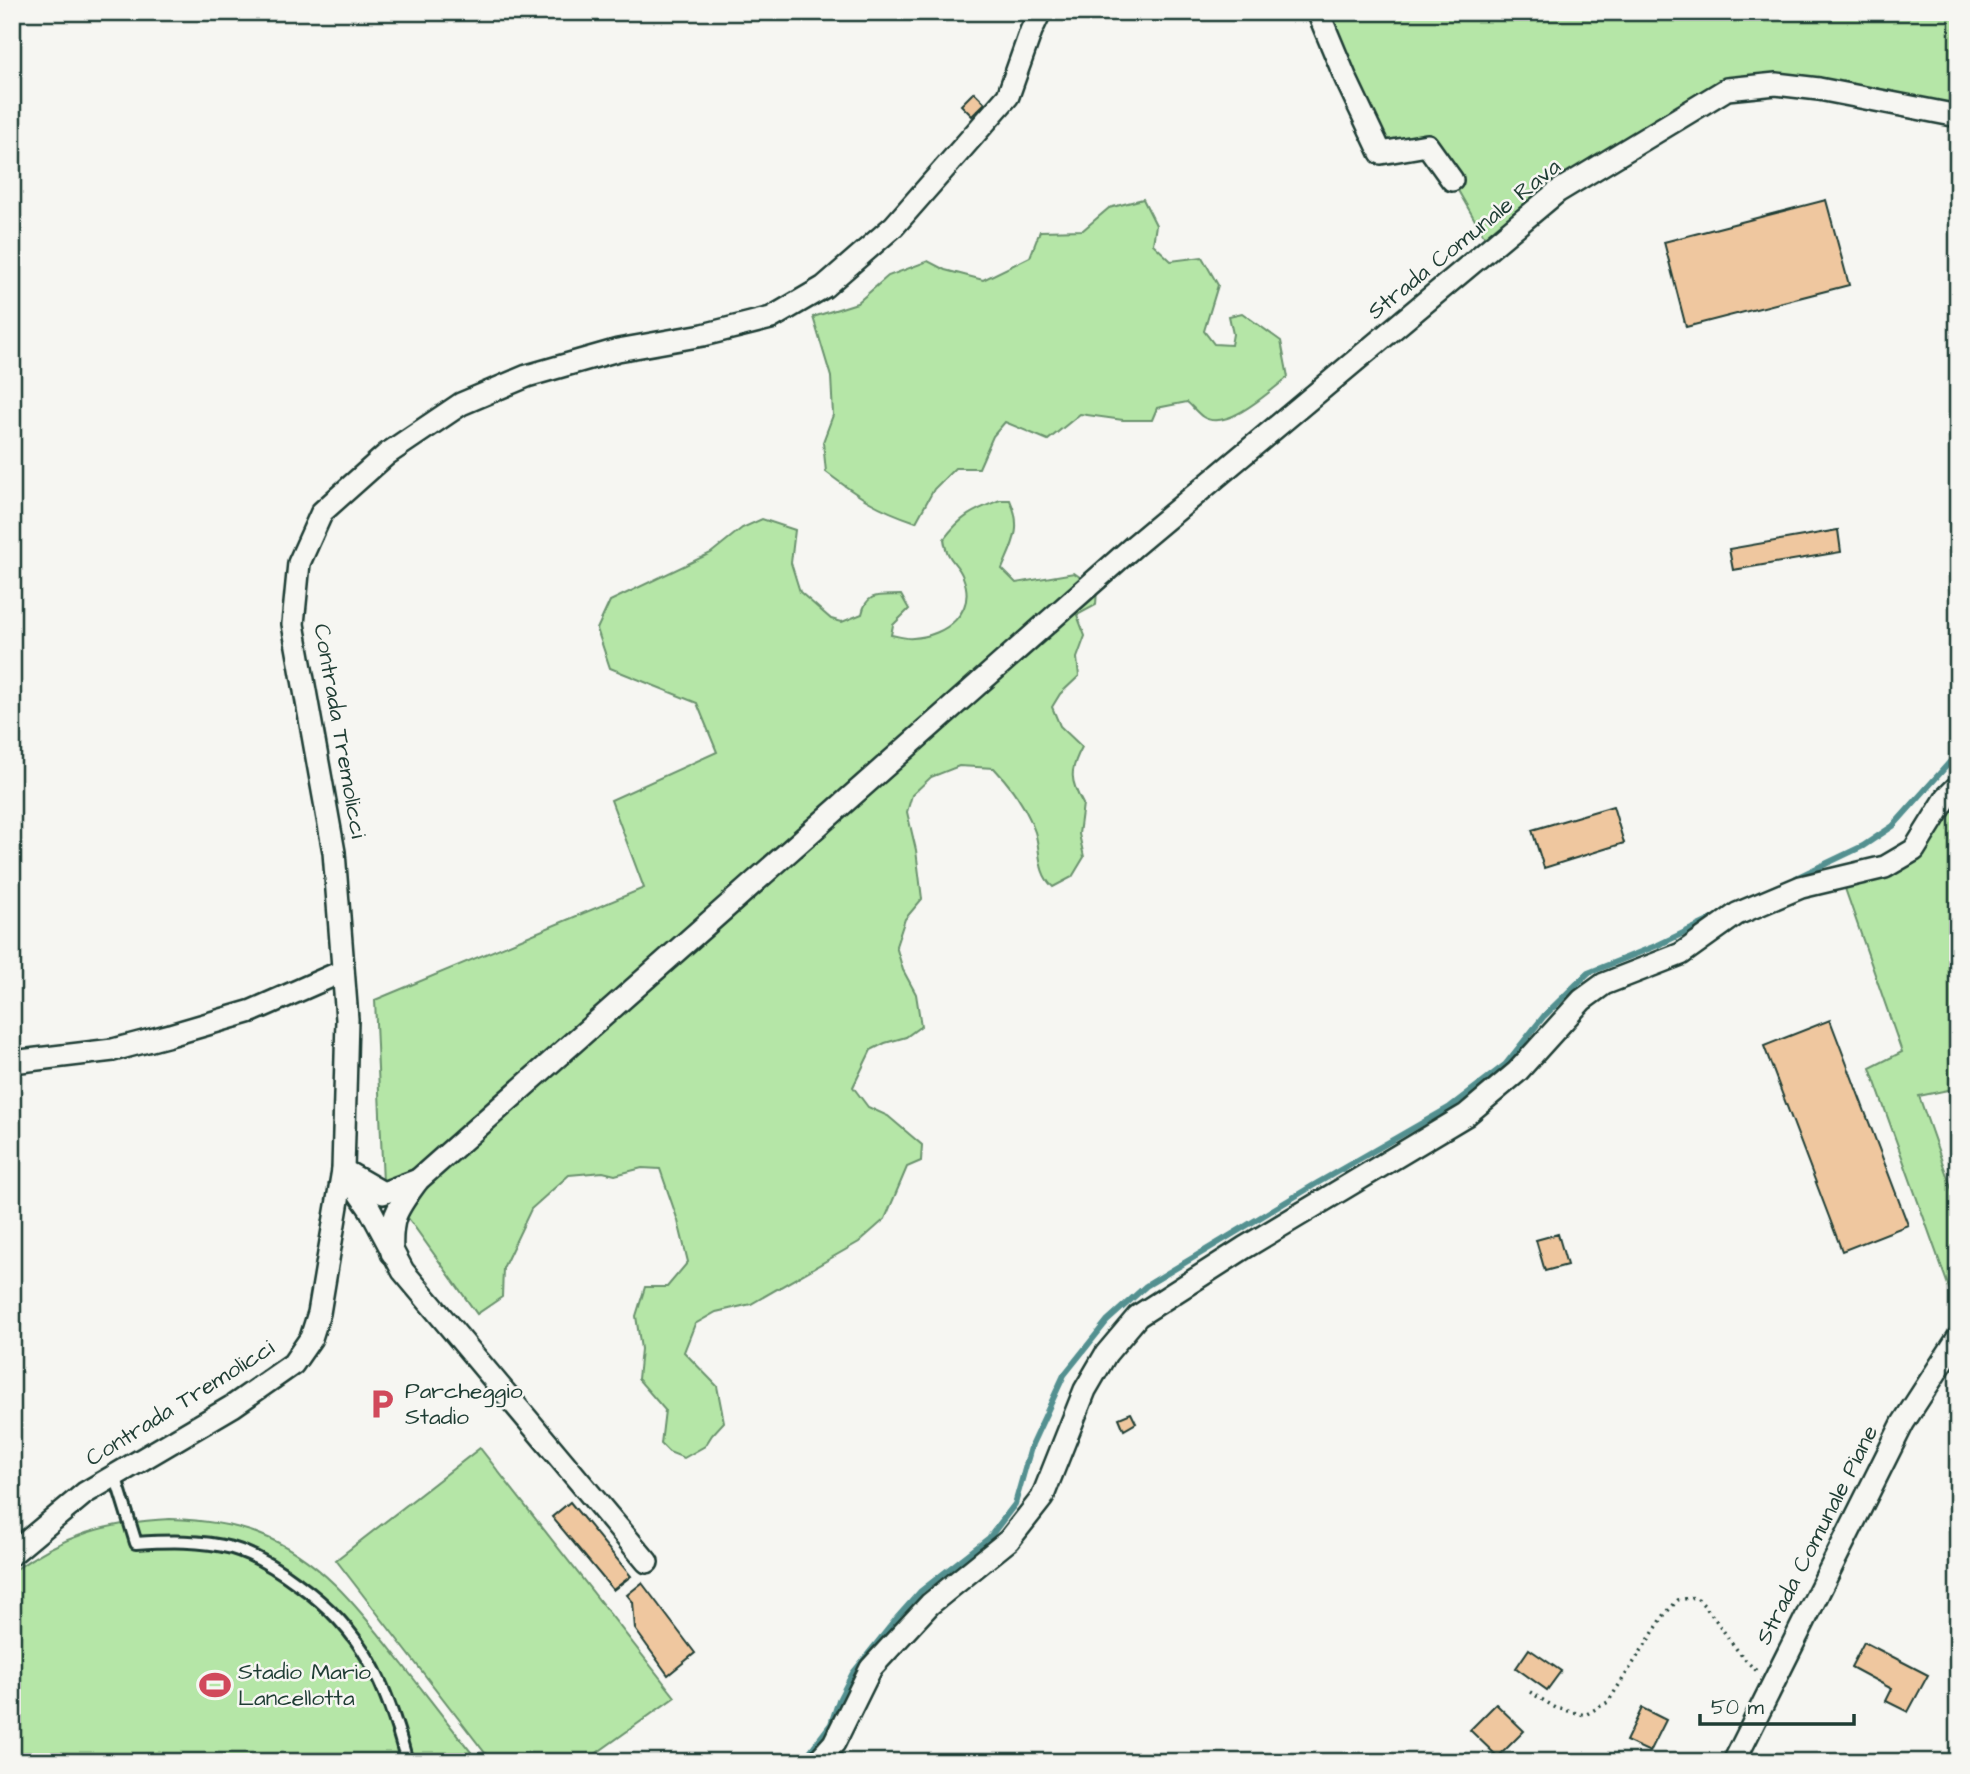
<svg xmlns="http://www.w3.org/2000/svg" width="1970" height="1774" font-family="'Architects Daughter',sans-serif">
<rect width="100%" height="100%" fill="#f6f6f2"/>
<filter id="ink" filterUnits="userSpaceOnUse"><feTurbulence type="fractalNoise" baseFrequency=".0143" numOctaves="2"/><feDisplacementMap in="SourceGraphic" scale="14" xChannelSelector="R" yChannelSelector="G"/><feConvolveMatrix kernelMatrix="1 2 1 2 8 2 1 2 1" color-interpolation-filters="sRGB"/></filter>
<g filter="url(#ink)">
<g fill="#b5e6a7" stroke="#6a926e" stroke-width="2">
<path d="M1318 12H1958V116L1896 102 1727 89 1491 248 1452 180 1427 145 1381 153Z"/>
<path d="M1143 199 1156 225 1153 244 1171 261 1202 257 1218 285 1204 331 1214 344 1231 345 1233 334 1229 316 1242 313 1281 341 1288 377C1270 391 1227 432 1203 417 1197 413 1192 406 1187 402L1157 408 1152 420H1123L1080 414 1048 440 1005 422 993 436 979 468H955L934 489 916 522C877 509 859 497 826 472L823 442 833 415 831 377 813 317 857 303 888 276 928 261 945 270 983 280 1030 257 1040 231 1083 230 1109 208Z"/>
<path d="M1000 500H1010C1023 528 1013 543 1002 569L1016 583 1074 573 1097 589 1096 605 1077 615 1085 636 1077 658 1079 676 1060 694 1052 707 1060 726 1082 747C1069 771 1070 781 1083 804L1079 834 1084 857 1072 877 1053 887C1037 873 1041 852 1035 832 1027 808 1011 786 994 768L959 766 931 777 912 795 907 812 916 850 922 899 905 919 896 946 903 970 916 994 921 1026 906 1037 885 1043 871 1050 853 1087 868 1107 888 1116 922 1145 921 1161 907 1167 885 1219 859 1242 751 1304 716 1312 695 1324 684 1352 717 1386 724 1422 712 1435 705 1446 684 1458 669 1452 661 1444 665 1410 638 1379 641 1349 636 1316 645 1287H667L688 1262 678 1221 660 1169 642 1168 615 1175 603 1172 569 1175 531 1209 503 1268 502 1297 477 1314 383 1183 375 1000 644 888 611 800 717 752 697 703 610 668 597 629 610 601 711 553 742 528 762 519 795 530 791 563 800 592 831 619 842 622 862 614C867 591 881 596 901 595L909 609 893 625 891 635C898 636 906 639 913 638 946 636 977 612 963 577 957 561 947 562 944 539 962 515 973 511 1000 500Z"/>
<path d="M1954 789 1958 822V1088L1919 1096 1958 1207V1313L1870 1068 1902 1052 1841 877 1885 867Z"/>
<path d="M480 1448 675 1697 584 1762H492L336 1560Z"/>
<path d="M170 1519C201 1520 230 1523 259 1534 322 1558 363 1614 403 1665 428 1697 453 1730 479 1762H12V1572C63 1535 108 1522 170 1519Z"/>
</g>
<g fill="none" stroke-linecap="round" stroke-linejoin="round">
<g stroke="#539090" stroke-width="6">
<path d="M1796 878 1863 846 1893 826 1958 753"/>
<path d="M802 1762 831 1724 839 1700 853 1673 897 1618 921 1591 989 1538 1015 1504 1032 1444 1064 1375 1107 1321 1146 1286 1314 1185 1450 1107 1505 1065 1544 1016 1588 973 1658 945 1717 917"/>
</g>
</g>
<g fill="#efc79f" stroke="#1f3d34" stroke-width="2">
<path d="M974 92 985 103 972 116 961 105Z"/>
<path d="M1826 200 1849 285 1686 327 1664 242Z"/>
<path d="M1838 530 1841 552 1733 570 1729 549Z"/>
<path d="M1613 806 1624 843 1544 868 1532 830Z"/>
<path d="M1830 1020 1908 1225 1842 1251 1764 1046Z"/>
<path d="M1558 1234 1567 1265 1545 1271 1536 1240Z"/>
<path d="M1131 1413 1136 1423 1124 1430 1119 1418Z"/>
<path d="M570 1502 631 1576 613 1590 552 1517Z"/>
<path d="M642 1583 695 1653 668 1675 635 1629 633 1602 627 1595Z"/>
<path d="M1864 1642 1928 1675 1908 1712 1886 1701 1892 1689 1851 1667Z"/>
<path d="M1529 1649 1561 1671 1547 1690 1516 1668Z"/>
<path d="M1496 1704 1524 1731 1498 1757 1470 1730Z"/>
<path d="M1642 1708 1666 1720 1650 1752 1626 1741Z"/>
</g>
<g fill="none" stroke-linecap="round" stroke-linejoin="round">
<defs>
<path id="lane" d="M115 1475 136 1543C168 1541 201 1540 232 1548 256 1555 278 1569 298 1584 364 1631 387 1685 407 1762"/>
<g id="street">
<path d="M1318 12 1346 79 1381 153 1427 145 1452 180"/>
<path d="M12 1062 113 1050 170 1035 252 1011 343 971"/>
<path d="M343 1170 370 1209 403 1271 647 1562"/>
<path d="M350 1174 383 1193 418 1180"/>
<path d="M392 1253C390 1216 397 1209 418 1180L1134 546 1557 192 1727 89 1776 84 1819 89 1958 116"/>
<path d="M12 1554 85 1493 233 1406 293 1364 311 1338 319 1313 343 1170 347 1019 334 852 293 624 299 563 322 512 387 454 461 404 527 376 618 350 703 335 771 318 824 287 894 226 1008 96 1031 31 1040 12"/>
<path d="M817 1762 834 1743 871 1668 930 1604 1009 1540 1042 1498 1085 1390 1106 1354 1138 1316 1244 1248 1466 1115 1517 1072 1582 1000 1604 984 1681 954 1737 914 1801 887 1885 867 1914 850 1947 797 1958 786"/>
<path d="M1734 1762 1903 1423 1958 1338"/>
</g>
</defs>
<use href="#lane" stroke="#1f3d34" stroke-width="16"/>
<use href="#street" stroke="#1f3d34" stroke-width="26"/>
<path stroke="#1f3d34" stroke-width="3.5" stroke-dasharray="2 5" stroke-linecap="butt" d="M1530 1692 1556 1708 1585 1715 1608 1702 1665 1614 1678 1600 1696 1597C1720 1620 1732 1650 1757 1671"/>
<use href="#lane" stroke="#f6f6f2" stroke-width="10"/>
<use href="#street" stroke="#f6f6f2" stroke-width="21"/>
</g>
</g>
<defs>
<symbol id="parking-bare" viewBox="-9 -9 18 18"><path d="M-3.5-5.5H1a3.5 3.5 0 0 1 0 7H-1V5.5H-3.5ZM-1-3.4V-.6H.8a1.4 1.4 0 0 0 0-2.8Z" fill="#d1495b" stroke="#f6f6f2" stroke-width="2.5" paint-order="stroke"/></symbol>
<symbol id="stadium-bare" viewBox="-9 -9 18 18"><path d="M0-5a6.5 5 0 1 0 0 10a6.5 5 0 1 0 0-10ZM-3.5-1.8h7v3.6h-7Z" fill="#d1495b" stroke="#f6f6f2" stroke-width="2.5" paint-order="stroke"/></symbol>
</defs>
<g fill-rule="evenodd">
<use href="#parking-bare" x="360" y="1382" width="44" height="44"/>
<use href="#stadium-bare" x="193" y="1663" width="44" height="44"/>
</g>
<g text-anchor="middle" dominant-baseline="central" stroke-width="5" stroke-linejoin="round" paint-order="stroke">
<g font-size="23" fill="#1f3d34" stroke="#f6f6f2">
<text transform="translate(1464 239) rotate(-39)">Strada Comunale Rava</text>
<text transform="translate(340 731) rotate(80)">Contrada Tremolicci</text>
<text transform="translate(180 1403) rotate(-32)">Contrada Tremolicci</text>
<text transform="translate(1817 1535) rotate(-63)">Strada Comunale Piane</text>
</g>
<g font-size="23" fill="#1f3d34" stroke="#f6f6f2" text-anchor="start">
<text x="405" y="1391">Parcheggio<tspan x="405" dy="26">Stadio</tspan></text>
<text x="238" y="1672">Stadio Mario<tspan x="238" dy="26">Lancellotta</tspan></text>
</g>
</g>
<rect width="1970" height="1774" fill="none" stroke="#f6f6f2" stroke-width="42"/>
<rect x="21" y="21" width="1928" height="1732" fill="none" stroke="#1f3d34" stroke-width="2.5" filter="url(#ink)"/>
<path d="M1700 1714v10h154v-10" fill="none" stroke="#1f3d34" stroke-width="3.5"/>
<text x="1711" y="1714" font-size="21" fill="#1f3d34" stroke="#f6f6f2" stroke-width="5" paint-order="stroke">50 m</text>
</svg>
